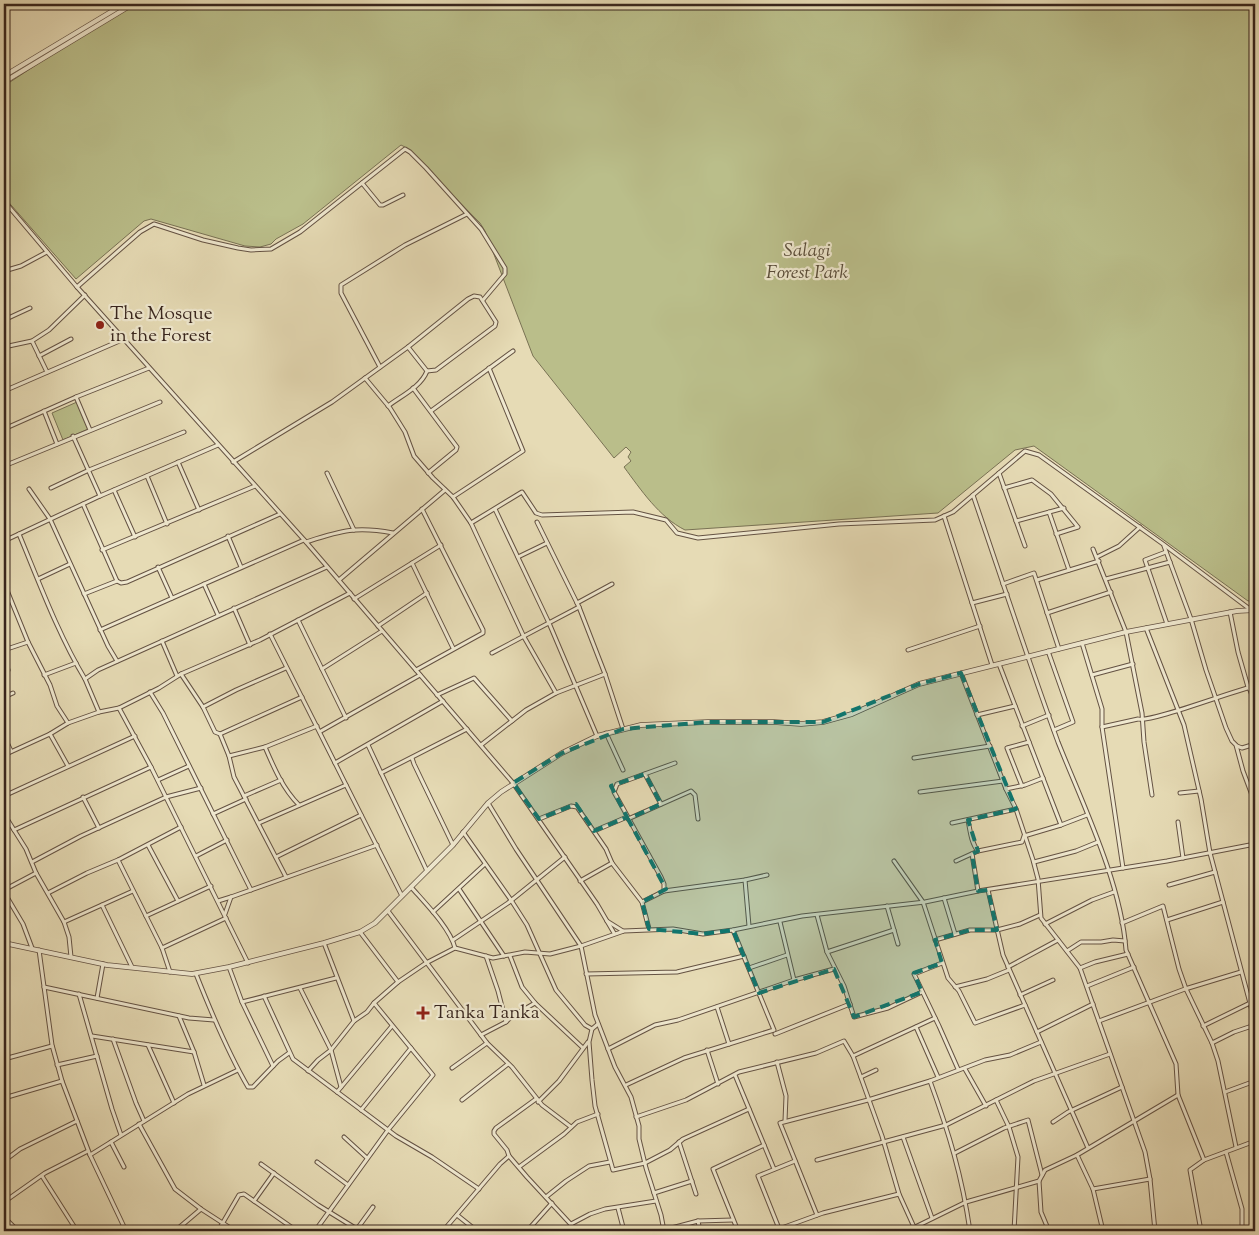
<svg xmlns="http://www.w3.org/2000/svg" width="1259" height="1235" font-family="'Sorts Mill Goudy',serif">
<rect width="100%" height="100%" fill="#e6dbb5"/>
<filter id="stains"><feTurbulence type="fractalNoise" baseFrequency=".004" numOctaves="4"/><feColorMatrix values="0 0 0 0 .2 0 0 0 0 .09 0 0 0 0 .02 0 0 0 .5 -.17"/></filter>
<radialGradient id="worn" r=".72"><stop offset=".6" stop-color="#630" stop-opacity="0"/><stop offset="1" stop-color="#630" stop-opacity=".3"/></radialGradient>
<g fill="#babe8a" stroke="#797254">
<path d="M136 4H1255V600L1248 601 1034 446 1015 450 938 513 685 530C659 517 641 490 624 467L631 461 628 457 631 452 626 447 614 458 533 356 485 231 480 223 405 147 401 145 303 224 276 239 271 244 260 247 245 246 151 219 144 221 76 279 4 197V86L42 61Z"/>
<path d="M77 402 88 429 63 440 52 413Z"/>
</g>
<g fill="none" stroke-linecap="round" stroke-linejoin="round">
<defs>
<g id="minor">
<path d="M362 183 380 205H383L403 195"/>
<path d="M4 201 77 287 306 542 513 783 597 904 614 933"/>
<path d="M4 271 21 266 47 252"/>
<path d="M77 287 140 232 154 224 203 240 238 248 251 250 271 249 300 232 405 149 410 152 426 168 481 229 505 268V274L483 300"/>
<path d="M4 320 30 308"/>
<path d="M32 341 47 372"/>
<path d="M4 347 32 341 49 330 85 295"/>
<path d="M39 356 71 339"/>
<path d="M380 367 341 293V285L405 245 467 214"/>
<path d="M365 378 390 408 405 432 414 456 433 478 453 497 471 523 524 637 556 693"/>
<path d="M413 388 457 447 456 450 428 473"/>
<path d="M4 391 124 339"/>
<path d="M76 397 90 430"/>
<path d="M388 406C401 396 421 387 427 371L408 347"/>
<path d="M44 411 57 444"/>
<path d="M431 411 513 351"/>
<path d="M4 429 76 397 149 368"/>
<path d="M73 436 100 496"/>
<path d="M178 462 199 510"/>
<path d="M233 462 332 402 408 347 468 299 474 296 480 297 496 322 495 326 436 370 427 371"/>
<path d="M4 466 160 402"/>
<path d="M327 473 354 530"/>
<path d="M999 473 1025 546"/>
<path d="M147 476 167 524"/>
<path d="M51 488 89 470 184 432"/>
<path d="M1004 488 1032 480 1051 494 1078 527 1056 534"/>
<path d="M29 489 50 519 108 646 117 661"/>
<path d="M114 490 135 537"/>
<path d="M973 495C1001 577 1028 660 1058 742 1083 805 1121 882 1126 950L1176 1064 1178 1095 1204 1160 1255 1141"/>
<path d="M453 497 523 451 489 368"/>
<path d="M83 504 117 581"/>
<path d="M495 509 549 623 597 736"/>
<path d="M1049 512 1069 570"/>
<path d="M944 516 992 665"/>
<path d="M1016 521 1064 508"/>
<path d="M537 522 579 607 605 674 623 729"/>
<path d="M471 523 522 492 536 513 542 515 633 512 666 520 677 533 698 538 839 524 935 520 953 512 1025 451 1039 455 1163 544 1251 610 1255 626"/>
<path d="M19 534C39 582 58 634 85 679"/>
<path d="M228 536 241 567"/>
<path d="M4 541 100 496 218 445"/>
<path d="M306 542C341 531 355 526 393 533"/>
<path d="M1164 546 1191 619 1206 670 1226 728 1232 741 1236 745 1243 771 1255 803"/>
<path d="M1093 549 1126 632 1142 713 1144 742 1152 795"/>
<path d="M102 550 255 486"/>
<path d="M1166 552 1145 560 1167 624"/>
<path d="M518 557 547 543"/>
<path d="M1097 557 1119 546 1140 527"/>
<path d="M412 563 453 648"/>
<path d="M158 567 172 598"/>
<path d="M38 579 70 564"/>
<path d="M1106 579 1170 562"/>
<path d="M339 580 445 490"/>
<path d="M1037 580 1099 561"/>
<path d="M4 583 28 642 50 685 57 706 68 723"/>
<path d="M204 584 218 615"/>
<path d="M1003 584 1034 573 1059 649"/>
<path d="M84 594 117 581 121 583 127 582 280 514"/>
<path d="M354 599 441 545"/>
<path d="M577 603 612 584"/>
<path d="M972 603 1007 594"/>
<path d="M234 608 250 645"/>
<path d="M1230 612 1238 652 1248 687 1250 690 1255 703"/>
<path d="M1047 613 1111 592"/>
<path d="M298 620 346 718"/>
<path d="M378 626 427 593"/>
<path d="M1146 628 1184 725 1201 799 1210 853 1255 1022"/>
<path d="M100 630 304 540"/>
<path d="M270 634 402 896"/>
<path d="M162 641 177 676"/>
<path d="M1082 643 1102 709V727L1123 868"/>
<path d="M4 650 28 642"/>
<path d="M908 650 980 626"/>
<path d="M1048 651 1073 722 1054 730"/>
<path d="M492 653 579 607"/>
<path d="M4 657 8 670"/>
<path d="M999 664 1061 825"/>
<path d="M322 669 382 631"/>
<path d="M416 670 483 633V630L422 509"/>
<path d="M961 673 1006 789 1016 809 1033 860 1038 879 1041 918 1080 968 1145 1152 1150 1179 1155 1231"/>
<path d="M181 674 203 707 215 732 220 734 229 756 234 777 286 877"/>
<path d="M44 675 76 663"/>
<path d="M1092 675 1133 664"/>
<path d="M150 692 163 713 251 890"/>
<path d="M437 695 474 678 512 721"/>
<path d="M4 697 13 693"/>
<path d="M203 707 236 690 286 668"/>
<path d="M119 708 151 767 248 963"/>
<path d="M99 712 85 679 98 670 327 567"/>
<path d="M977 715 1015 706"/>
<path d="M1022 726 1049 715"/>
<path d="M1102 727 1138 719C1150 723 1235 690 1255 686"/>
<path d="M321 731 420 675"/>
<path d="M606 733 623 770"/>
<path d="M50 734 68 766"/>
<path d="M220 734 302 697"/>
<path d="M4 736 11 751"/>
<path d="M368 745 427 871"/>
<path d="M481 745 526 710 556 693 605 674"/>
<path d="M1237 746 1242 748 1255 744"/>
<path d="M265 747C274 768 283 789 299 805"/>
<path d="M4 755 50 734 68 723 99 712 119 708 159 688 181 674 260 640 350 593"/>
<path d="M229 756 265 747 317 726"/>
<path d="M412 758 414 764 453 845"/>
<path d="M914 758 990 746"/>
<path d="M335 763 443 701"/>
<path d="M381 773 467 729"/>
<path d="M645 774 661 804"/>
<path d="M158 780 189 766"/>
<path d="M1022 786 1007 748 1029 742"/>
<path d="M1006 789 1025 785 1043 778"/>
<path d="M920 792 1003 781"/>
<path d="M1180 793 1199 791"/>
<path d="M4 796 135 736"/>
<path d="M244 796 281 780"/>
<path d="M83 797 99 828"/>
<path d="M488 803 516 849 581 946 595 1015 615 1067 631 1097 639 1126V1139L646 1168 661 1215 664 1231"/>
<path d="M4 814 26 849 36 873 64 922 69 937 71 957"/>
<path d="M213 814 246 799"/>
<path d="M539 819 571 806 577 807 606 849 612 863 642 902 649 929"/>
<path d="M628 819 691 791 695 795 698 819"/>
<path d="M968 820C970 830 971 843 978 851"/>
<path d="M1178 822 1183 858"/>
<path d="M259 823 346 785"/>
<path d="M952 823 1016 809"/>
<path d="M14 830 151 767"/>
<path d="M594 831 627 817"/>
<path d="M463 832 511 900 527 925 556 990 585 1025 592 1029"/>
<path d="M148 845 178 901"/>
<path d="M972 854 978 891"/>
<path d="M196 856 227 840"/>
<path d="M276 857 361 815"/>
<path d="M118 860 162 948 170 972"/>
<path d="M894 861 923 902 948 978 959 991 975 1023 1025 1005"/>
<path d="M956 861 978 851 1022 842 1024 836 1061 825 1087 815"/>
<path d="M32 862 81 836 166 797 201 788"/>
<path d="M1034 862 1076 851 1098 842"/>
<path d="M745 880 749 926"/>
<path d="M580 881 612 863"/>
<path d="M1169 885 1215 872"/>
<path d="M411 887C425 903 450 928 455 948"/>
<path d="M459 889 504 956"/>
<path d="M4 890 36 873"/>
<path d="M988 890 1003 955 1088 1148"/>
<path d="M664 891V884L661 877 614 792 617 784 675 763"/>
<path d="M4 892 23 924 32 948"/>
<path d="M48 893 87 873 118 860 181 827"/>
<path d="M944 898 955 934"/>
<path d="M218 901 231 897"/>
<path d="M642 902 664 891 745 880 767 875"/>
<path d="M102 905 132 967"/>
<path d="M887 906 898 944"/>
<path d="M388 911 487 1043 512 1067 542 1105 571 1127"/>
<path d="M433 912 485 864"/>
<path d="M225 914 231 897 377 845"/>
<path d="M817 915 827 952 844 986 854 1017 888 1008 922 992"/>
<path d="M146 916 211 886"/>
<path d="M1167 920 1223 902"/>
<path d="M607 921 623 931"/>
<path d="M64 922 133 891"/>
<path d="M780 922 794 980"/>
<path d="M1122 923 1163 906 1179 969 1186 989 1212 1043 1218 1061 1236 1147"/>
<path d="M1045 924 1092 900 1114 892"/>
<path d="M360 932 398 982 426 963 455 948 493 958 525 952 550 954 581 946 624 931 673 929 703 934 733 930 802 916 925 902 978 891 1167 861 1255 844"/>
<path d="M453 940 508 903 565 857"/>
<path d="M935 940 970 930H997L1020 924 1040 915"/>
<path d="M324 943 354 1021"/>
<path d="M162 948 226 918"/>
<path d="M39 950 52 1045 62 1081 90 1155 126 1231"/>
<path d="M1067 951 1081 942H1101L1113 940 1125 941"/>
<path d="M827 952 894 930"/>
<path d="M486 956 498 991 506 1022"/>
<path d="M510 956 522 987 535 1003 583 1048"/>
<path d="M942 963 914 974 939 1026 958 1069"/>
<path d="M229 967 242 1002 273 1066"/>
<path d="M1008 967 1058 940"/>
<path d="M749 968 787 955"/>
<path d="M1080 968 1095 962 1128 954"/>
<path d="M196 974C211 1012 227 1051 248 1087H253L278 1061 289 1053"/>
<path d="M586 974 677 972 744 956"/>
<path d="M1087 986 1134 967"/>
<path d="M44 987 189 1018 214 1020"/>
<path d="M955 987 987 979 1009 970"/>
<path d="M300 988 331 1050 341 1087"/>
<path d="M79 994 112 1109 121 1135"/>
<path d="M1020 995 1053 980"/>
<path d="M264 996 293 1059 396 1136 432 1157 479 1189"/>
<path d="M97 998 103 964"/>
<path d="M242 1002 336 978"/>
<path d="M717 1007 729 1044"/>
<path d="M179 1016 194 1052 204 1085"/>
<path d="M1099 1021 1185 989 1241 972"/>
<path d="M598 1024 592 1029 589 1042 592 1080 595 1106 613 1170 645 1163 670 1150 683 1139 749 1109"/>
<path d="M1203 1026 1250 1003"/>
<path d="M916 1027 938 1077"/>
<path d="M1037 1032 1093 1004"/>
<path d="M775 1034 850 1004"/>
<path d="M481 1035 506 1022 511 1017 535 1003"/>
<path d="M92 1036 194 1052"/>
<path d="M113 1039 136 1103 144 1121"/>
<path d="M1212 1043 1234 1032 1255 1025"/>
<path d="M148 1045 174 1103"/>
<path d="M608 1049 655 1025 678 1020 794 980 834 969"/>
<path d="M707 1050 718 1084"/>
<path d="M853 1056 935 1018"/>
<path d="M4 1059 52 1046"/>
<path d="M777 1062 786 1096 785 1121"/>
<path d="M57 1065 97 1056"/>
<path d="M452 1068 487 1043"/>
<path d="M965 1069 986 1106"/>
<path d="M308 1071 318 1060 331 1050 354 1021 367 1012 374 1003 398 982"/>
<path d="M735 1075 774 1169"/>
<path d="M861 1077 876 1070"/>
<path d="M930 1081C949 1133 962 1176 970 1231"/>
<path d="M626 1085 684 1058 774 1030 733 930"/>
<path d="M337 1092 392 1026"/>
<path d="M1225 1092 1255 1081"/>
<path d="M4 1098 62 1081"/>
<path d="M536 1099 496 1128 494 1131V1134L507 1150 509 1156 527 1177 577 1231"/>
<path d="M462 1100 508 1064"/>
<path d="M996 1100 1009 1127 1018 1157 1014 1231"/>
<path d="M538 1102 559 1081 588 1042"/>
<path d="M361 1110 411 1048"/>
<path d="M636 1117 686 1100 739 1072 816 1053 844 1041 853 1056 860 1075 882 1136 899 1194 914 1227 915 1231"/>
<path d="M1053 1122 1068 1112 1122 1087"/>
<path d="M139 1124 175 1189 201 1209 235 1231"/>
<path d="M344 1137 367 1158"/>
<path d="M903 1137 932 1218"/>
<path d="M111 1142 124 1167"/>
<path d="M679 1142 696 1194"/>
<path d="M1226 1152 1242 1209V1231"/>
<path d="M955 1153 1004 1128 1028 1120 1042 1175"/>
<path d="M90 1155 188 1094 238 1070"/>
<path d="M1077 1155 1093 1189 1103 1231"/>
<path d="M817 1160 946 1125 1034 1081 1110 1054"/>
<path d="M4 1161 20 1149 77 1121"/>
<path d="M317 1162 348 1185"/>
<path d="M261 1164 318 1205 360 1231"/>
<path d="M519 1167 564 1134 577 1122 598 1114"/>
<path d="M42 1176 77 1231"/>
<path d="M1039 1181 1041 1212 1049 1231"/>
<path d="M1093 1189 1150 1179"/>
<path d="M654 1193 692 1181"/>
<path d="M546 1197 566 1181 589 1166 610 1162"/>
<path d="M254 1201 274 1173"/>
<path d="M4 1202 45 1173 88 1151"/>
<path d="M618 1208 624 1231"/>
<path d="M457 1215 477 1231"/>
<path d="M817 1215 780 1123 868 1100 930 1081 985 1060 1010 1055 1041 1042"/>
<path d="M4 1217 18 1231"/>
<path d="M698 1221 700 1231"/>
<path d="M571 1224 590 1214 605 1209 656 1201"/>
<path d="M357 1229 373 1207"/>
<path d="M779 1229 823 1213 899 1194"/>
<path d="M664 1230 698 1221 733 1220"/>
<path d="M175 1231 201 1209"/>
<path d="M218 1231 239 1195 244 1194 297 1231"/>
<path d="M315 1231 388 1130 433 1075 374 1003"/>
<path d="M443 1231 500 1164 509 1156"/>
<path d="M527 1231 552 1203"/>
<path d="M738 1231 713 1169 764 1145"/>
<path d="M780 1231 758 1176 795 1161"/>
<path d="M907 1231 966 1202 1039 1181 1045 1170 1077 1155 1178 1095"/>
<path d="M1201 1231 1190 1170 1204 1160"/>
</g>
<g id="tertiary">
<path d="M4 76 124 4"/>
<path d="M4 82 133 4"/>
<path d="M4 943 107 965 192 974 229 967 324 943 360 932 375 923 453 845 488 803 501 792 562 753 597 736 641 725 708 722H774L801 724 823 722 852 714 919 684 1126 632 1237 611 1255 610"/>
</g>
</defs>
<use href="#minor" stroke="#645243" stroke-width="5"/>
<use href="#tertiary" stroke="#645243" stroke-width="5.5"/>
<use href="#minor" stroke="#efe8cf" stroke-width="3"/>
<use href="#tertiary" stroke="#efe8cf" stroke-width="4"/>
</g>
<path fill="#0f766e" fill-opacity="0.2" stroke="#0f766e" stroke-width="4" stroke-dasharray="10 6" stroke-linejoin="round" d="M961 673 1016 809 968 820 978 851 972 854 978 891 988 890 997 930H970L935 940 942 963 914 973 922 992 854 1017 834 969 759 993 733 930 703 934 649 929 642 902 666 889 628 819 661 804 645 774 611 786 627 817 594 831 576 804 539 819 513 783 562 753 623 729 708 722H823L919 684Z"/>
<g fill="#8f2418" stroke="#efe8cf" stroke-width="2">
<circle cx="100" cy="325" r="5"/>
<path d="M420.5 1005.5h5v5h5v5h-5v5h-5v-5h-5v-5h5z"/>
</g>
<g text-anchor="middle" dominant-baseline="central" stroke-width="4.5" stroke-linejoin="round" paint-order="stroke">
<g font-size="19" font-style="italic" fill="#584b38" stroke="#efe8cf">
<text x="807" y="251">Salagi<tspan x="807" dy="22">Forest Park</tspan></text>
</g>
<g font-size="19" fill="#38251d" stroke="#efe8cf" text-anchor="start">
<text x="110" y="314">The Mosque<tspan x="110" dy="22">in the Forest</tspan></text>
<text x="434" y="1013">Tanka Tanka</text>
</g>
</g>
<rect width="1259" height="1235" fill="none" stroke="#e6dbb5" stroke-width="20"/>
<rect x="5" y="5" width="1249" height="1225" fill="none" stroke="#38251d" stroke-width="2.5"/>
<rect x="10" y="10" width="1239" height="1215" fill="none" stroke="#38251d"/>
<rect width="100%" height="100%" filter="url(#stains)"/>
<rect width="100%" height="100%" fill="url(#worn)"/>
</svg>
